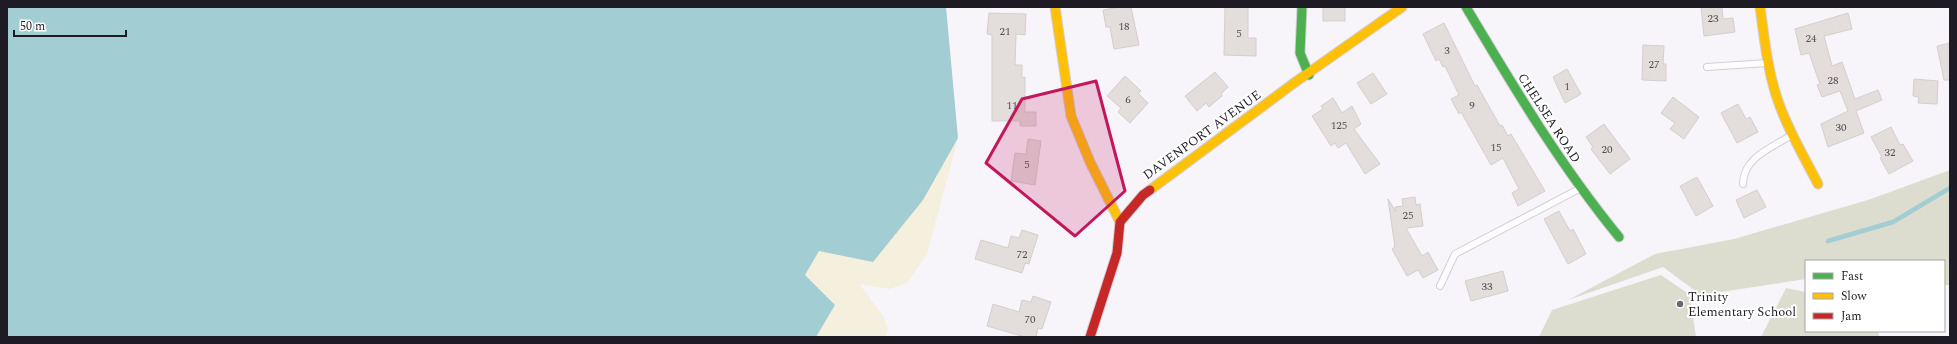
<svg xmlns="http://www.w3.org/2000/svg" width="1957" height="344" font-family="Spectral,serif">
<rect width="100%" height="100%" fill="#f7f4fa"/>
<g fill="#dcddce">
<path d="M1950 170V285H1944V261H1806V279L1701 295 1663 267 1568 300 1655 254 1734 239 1871 199Z"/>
<path d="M1661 275 1690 295 1696 337H1539L1552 310Z"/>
<path d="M1786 288 1806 292V331H1877L1880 337H1761Z"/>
</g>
<path fill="#f5efdd" d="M958 138 927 254 907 283 889 289 859 284 883 316 888 328 886 337H816L835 305 805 275 819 251 923 200Z"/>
<path fill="#a1cdd3" d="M7 7H946L958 138 923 200 873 262 819 251 805 275 835 305 816 337H7Z"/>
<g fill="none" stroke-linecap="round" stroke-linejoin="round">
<path stroke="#a1cdd3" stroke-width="4.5" d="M1828 241 1893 222 1950 188"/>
</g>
<g fill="#e3dddc" stroke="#d4cecd">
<path d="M1120 7H1131L1139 45 1114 49 1110 27H1106L1103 10Z"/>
<path d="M1225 7H1248V38H1256V56L1224 55Z"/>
<rect x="1323" y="7" width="22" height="14"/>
<path d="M1701 7H1722L1723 19 1733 18 1735 32 1704 36Z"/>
<path d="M989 13 1026 14 1025 35 1016 34 1015 65H1022V78L1025 77V112H1036V126H1020V121H992V35L987 34Z"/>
<path d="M1848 13 1852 29 1824 36 1832 66 1842 62 1855 99 1878 90 1882 100 1856 111 1864 133 1828 147 1821 124 1848 111 1840 91 1822 97 1817 85 1820 84 1809 53 1801 55 1795 29Z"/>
<path d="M1444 23 1475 86 1477 85 1500 126 1502 125 1508 136 1511 134 1545 191 1518 206 1512 193 1519 189 1503 158 1491 165 1461 112 1459 114 1451 99 1459 95 1445 66 1443 67 1439 59 1436 61 1423 34Z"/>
<path d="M1950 43V80H1944L1937 46Z"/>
<path d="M1643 45 1664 46 1663 64H1666V81L1642 80Z"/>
<path d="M1567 69 1581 94 1565 103 1553 77Z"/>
<path d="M1215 72 1228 87 1221 94 1222 96 1209 107 1206 103 1197 111 1185 96Z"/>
<path d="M1373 73 1387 94 1371 104 1357 83Z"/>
<path d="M1125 76 1141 91 1138 93 1148 103 1130 123 1118 112 1121 108 1107 96Z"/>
<path d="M1914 79 1938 81 1937 104 1918 103 1919 97 1913 96Z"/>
<path d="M1673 97 1699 117 1684 139 1670 129 1675 123 1661 113Z"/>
<path d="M1333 98 1342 113 1352 106 1361 124 1354 129 1380 164 1365 174 1346 143 1338 148 1335 143 1331 146 1312 116 1323 109 1321 106Z"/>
<path d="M1738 104 1746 119 1750 117 1758 132 1737 143 1721 113Z"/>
<path d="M1604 124 1630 159 1610 174 1591 149 1593 147 1586 137Z"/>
<path d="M1891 127 1900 145 1903 144 1913 161 1889 174 1880 158 1882 157 1871 137Z"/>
<path d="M1028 139 1041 141 1035 185 1011 181 1015 153 1026 154Z"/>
<path d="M1697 177 1713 206 1696 216 1680 186Z"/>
<path d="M1757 190 1766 207 1744 218 1736 200Z"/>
<path d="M1415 197 1416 205 1420 204 1423 226 1406 228 1422 256 1428 252 1438 270 1423 278 1418 270 1407 276 1392 249 1395 247 1388 199 1396 212 1395 207 1403 206 1402 199Z"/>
<path d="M1559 211 1570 231 1573 229 1586 254 1568 264 1544 219Z"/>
<path d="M1022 230 1038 235 1029 264 1025 263 1022 273 975 259 981 240 1008 248 1011 236 1019 238Z"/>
<path d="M1503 271 1508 291 1471 301 1465 281Z"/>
<path d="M1033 296 1051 302 1042 329 1038 328 1036 337H1025L987 326 993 304 1019 312 1022 300 1031 302Z"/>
</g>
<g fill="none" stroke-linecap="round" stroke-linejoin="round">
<defs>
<g id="lane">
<path d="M1707 67 1767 63"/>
<path d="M1743 184C1743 158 1771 148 1790 136"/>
<path d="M1440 286 1455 254 1579 189"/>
</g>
<g id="fast">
<path d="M1302 7 1300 53 1309 75"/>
<path d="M1466 7C1513 86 1560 165 1619 237"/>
</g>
<g id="slow">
<path d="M1055 7 1071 116 1090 162 1120 222"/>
<path d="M1760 7C1764 36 1767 66 1776 95 1786 126 1803 155 1818 184"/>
<path d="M1150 190 1294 83 1402 7"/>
</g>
<path id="jam" d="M1090 337 1117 253 1120 222 1143 195 1150 190"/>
</defs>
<use href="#lane" stroke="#d2ced6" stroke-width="8"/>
<use href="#fast" stroke="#d2ced6" stroke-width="11"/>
<use href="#slow" stroke="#d2ced6" stroke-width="11"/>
<use href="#jam" stroke="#d2ced6" stroke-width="11"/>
<use href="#lane" stroke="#fefdfe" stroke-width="6"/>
<use href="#fast" stroke="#4caf50" stroke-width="9"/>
<use href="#slow" stroke="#ffc107" stroke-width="9"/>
<use href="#jam" stroke="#c62828" stroke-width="9"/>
</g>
<path fill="#c2185b" fill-opacity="0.2" stroke="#c2185b" stroke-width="3" stroke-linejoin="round" d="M1096 81 1125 191 1075 236 986 163 1022 99Z"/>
<circle fill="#6b676f" stroke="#fff" stroke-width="1.5" cx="1680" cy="304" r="4"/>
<g text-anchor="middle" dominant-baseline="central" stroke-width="4" stroke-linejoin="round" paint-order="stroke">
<g font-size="11" fill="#524e54">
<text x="1713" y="18">23</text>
<text x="1124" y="26">18</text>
<text x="1005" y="31">21</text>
<text x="1239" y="33">5</text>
<text x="1811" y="38">24</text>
<text x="1447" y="50">3</text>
<text x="1654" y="64">27</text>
<text x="1833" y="80">28</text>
<text x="1567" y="86">1</text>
<text x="1128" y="99">6</text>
<text x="1012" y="105">11</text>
<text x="1472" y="105">9</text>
<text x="1339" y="125">125</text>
<text x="1841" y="127">30</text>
<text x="1496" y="147">15</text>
<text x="1607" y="149">20</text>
<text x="1890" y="152">32</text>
<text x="1027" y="164">5</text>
<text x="1408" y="215">25</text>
<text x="1022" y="254">72</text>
<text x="1487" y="286">33</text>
<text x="1030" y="319">70</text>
</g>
<g font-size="13" fill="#1f1b24" stroke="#fff">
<text transform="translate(1549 118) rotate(57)">CHELSEA ROAD</text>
<text transform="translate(1202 135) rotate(-36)">DAVENPORT AVENUE</text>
</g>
<g font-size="13" fill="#1f1b24" stroke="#fff" text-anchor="start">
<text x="1688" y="297">Trinity<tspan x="1688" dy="15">Elementary School</tspan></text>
</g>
</g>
<rect width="1957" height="344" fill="none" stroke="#1f1b24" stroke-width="16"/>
<rect x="1805" y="260" width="140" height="72" fill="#ffffff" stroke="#a5a4a7"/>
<rect x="1813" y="273" width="20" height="6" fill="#4caf50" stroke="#a5a4a7"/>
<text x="1841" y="280" font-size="12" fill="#1f1b24">Fast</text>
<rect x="1813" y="293" width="20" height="6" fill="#ffc107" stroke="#a5a4a7"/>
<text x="1841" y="300" font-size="12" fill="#1f1b24">Slow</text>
<rect x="1813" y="313" width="20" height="6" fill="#c62828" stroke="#a5a4a7"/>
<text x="1841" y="320" font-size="12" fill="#1f1b24">Jam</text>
<path d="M14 30v6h112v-6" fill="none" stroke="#1f1b24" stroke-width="2"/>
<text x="20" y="30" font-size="12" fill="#1f1b24" stroke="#ffffff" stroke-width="3" paint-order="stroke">50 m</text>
</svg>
